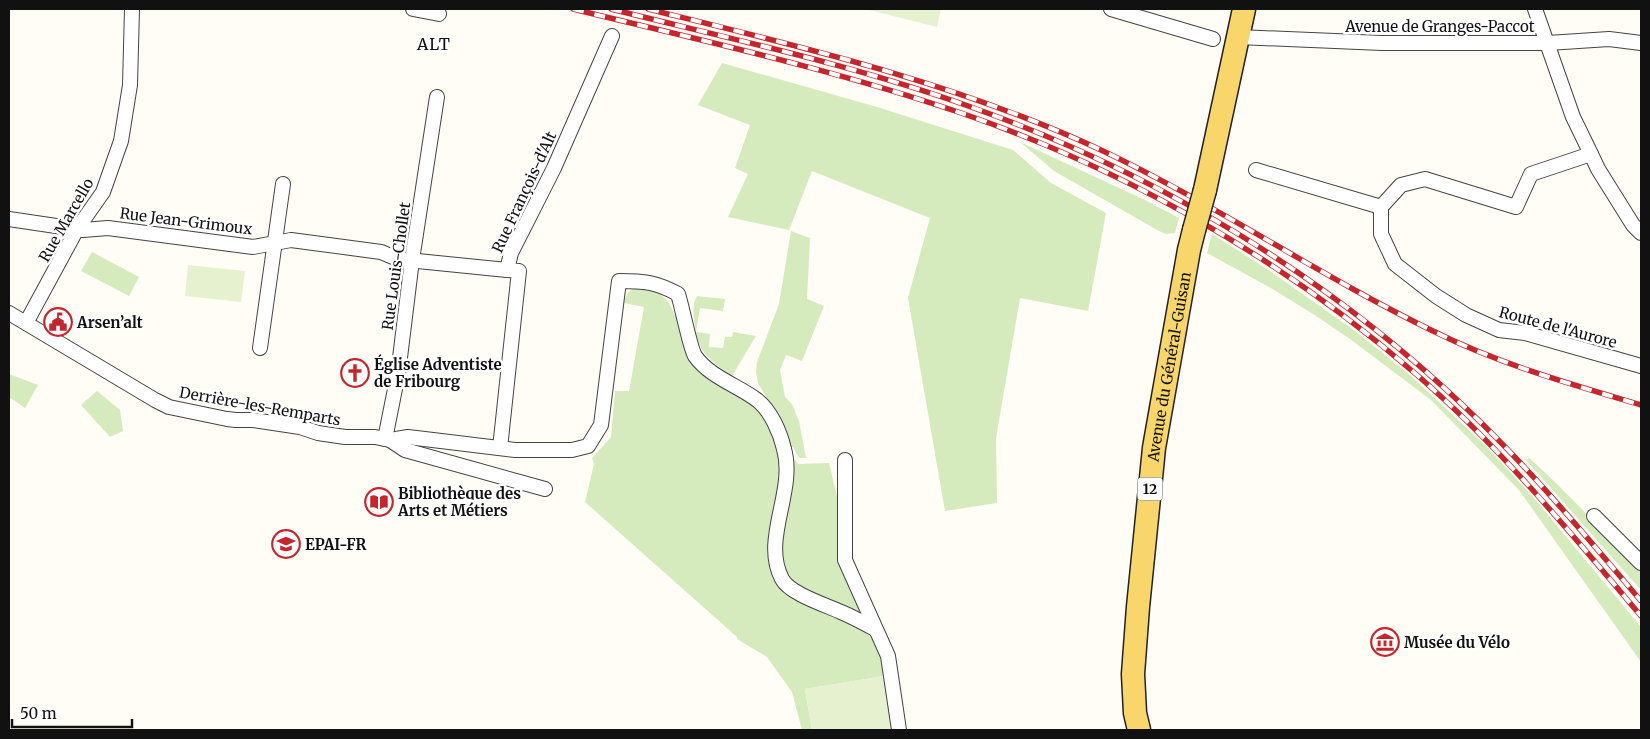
<svg xmlns="http://www.w3.org/2000/svg" width="1650" height="739" font-family="Merriweather,serif">
<rect width="100%" height="100%" fill="#fffdf5"/>
<g fill="#d5ebbd">
<path d="M722 63 877 107 1013 150 1051 183 1106 213 1088 311 1020 298 996 438 997 503 945 511 908 298 930 218 812 171 789 230 728 217 748 174 735 168 750 125 698 105Z"/>
<path d="M1020 142 1145 200 1179 218 1175 233 1166 234 1159 231 1054 171Z"/>
<path d="M791 231 810 238 807 299 824 306 802 361 786 355 780 370 785 397 792 404 799 421 806 458H799L793 447H789L783 427 758 383 756 372 757 362 779 304Z"/>
<path d="M1212 234 1267 269 1355 331 1411 376 1486 446 1534 498 1641 627V662L1519 490 1431 400 1350 339 1313 314 1269 287 1207 253Z"/>
<path d="M92 252 139 277 129 296 81 271Z"/>
<path d="M644 287 656 291 668 301 676 317 688 353 755 406 767 423 780 455 782 471 770 565 779 586 790 597 863 629C879 645 880 655 884 676L805 689 812 730H802L792 692 767 657 737 639V637L585 502 594 464 592 458 611 437 615 391H629L644 307 624 303C627 290 631 289 644 287Z"/>
<path d="M697 296 725 299 723 311 700 308 696 332 710 334 709 347 723 348 725 337H732L733 332 756 336 732 376C707 358 697 352 694 319 693 309 693 304 697 296Z"/>
<path d="M9 374 38 385 25 408 9 397Z"/>
<path d="M97 391 120 410 123 431 110 437 81 405Z"/>
<path d="M791 455 798 464 829 463 837 496H839L862 611 860 613 809 594 793 582 783 565 780 542Z"/>
<path d="M1529 458C1569 493 1603 533 1641 570V590L1526 460Z"/>
</g>
<g fill="#e6f2cf">
<path d="M865 9H941L937 27Z"/>
<path d="M188 265 245 271 241 302 185 296Z"/>
<path d="M884 676 892 730H812L805 689Z"/>
</g>
<g fill="none" stroke-linecap="round" stroke-linejoin="round">
<defs>
<g id="street">
<path d="M413 9 439 14"/>
<path d="M1111 9 1213 39"/>
<path d="M1535 9 1573 117 1591 154 1598 169 1633 225 1641 233"/>
<path d="M1238 37 1382 43H1548L1609 39 1641 43"/>
<path d="M1256 170 1381 207 1401 185 1425 179 1516 207 1531 174 1591 154"/>
<path d="M1381 207V234L1395 264 1436 296 1466 315 1499 330 1525 333 1641 366"/>
<path d="M9 219 83 230 108 228 253 247 291 240 381 252 398 259 507 270"/>
<path d="M9 313 155 400 169 407 227 419 236 420H253L300 427 318 433 345 437H375L390 440 408 437 515 450H572L588 446 601 425 619 281C644 281 656 282 678 294 682 306 690 348 695 356 710 377 737 385 757 400 771 411 780 432 784 449 796 492 761 539 782 579 790 594 826 605 841 612 853 617 864 623 875 629"/>
<path d="M26 323 77 229 103 192 121 141 130 85 132 9"/>
<path d="M260 348 283 184"/>
<path d="M385 439 398 374 412 260 437 97"/>
<path d="M390 440 405 450 545 489"/>
<path d="M500 448 519 271 507 270 511 253 554 168 612 36"/>
<path d="M845 460V560L888 656 899 730"/>
<path d="M1594 516 1641 563"/>
</g>
<g id="primary">
<path d="M1205 190 1244 9"/>
<path id="s1" d="M1139 730 1135 713 1133 674 1138 607 1154 448 1189 250 1194 230"/>
</g>
</defs>
<use href="#street" stroke="#444" stroke-width="16"/>
<use href="#primary" stroke="#222" stroke-width="25"/>
<use href="#street" stroke="#fff" stroke-width="14"/>
<use href="#primary" stroke="#f9d66b" stroke-width="22"/>
<defs>
<g id="rail">
<path d="M573 9C704 41 836 70 964 114 1129 171 1285 261 1417 375 1500 447 1570 532 1641 616"/>
<path d="M611 9C731 39 854 65 971 107 1156 173 1327 275 1469 411 1531 470 1586 536 1641 601"/>
<path d="M648 9C802 47 957 83 1101 150 1215 204 1320 276 1433 331 1499 364 1570 384 1641 405"/>
</g>
</defs>
<use href="#rail" stroke="#c4262e" stroke-width="5.5"/>
<use href="#rail" stroke="#fff" stroke-width="4" stroke-dasharray="11" stroke-linecap="butt"/>
<defs>
<path id="primary-bridge" d="M1194 230 1205 190"/>
</defs>
<use href="#primary-bridge" stroke="#222" stroke-width="25" stroke-linecap="butt"/>
<use href="#primary-bridge" stroke="#f9d66b" stroke-width="22"/>
</g>
<defs>
<symbol id="civic-ring" viewBox="-11 -11 22 22"><circle r="9.5" fill="#fff" stroke="#c4262e" stroke-width="1.5"/><path d="M-.6-6.5H3V-4.5H.6V-3L4-1V1h2V6H-6V1h2V-1L-.6-3ZM-1.2 2.5V6h2.4V2.5Z" fill="#c4262e"/></symbol>
<symbol id="church-ring" viewBox="-11 -11 22 22"><circle r="9.5" fill="#fff" stroke="#c4262e" stroke-width="1.5"/><path d="M-1.2-6h2.4v3.5h3.3v2.4h-3.3V6h-2.4V-.1h-3.3v-2.4h3.3Z" fill="#c4262e"/></symbol>
<symbol id="library-ring" viewBox="-11 -11 22 22"><circle r="9.5" fill="#fff" stroke="#c4262e" stroke-width="1.5"/><path d="M-6-4Q-3-5.5-.7-3.5V5Q-3 3-6 4ZM6-4Q3-5.5 .7-3.5V5Q3 3 6 4Z" fill="#c4262e"/></symbol>
<symbol id="school-ring" viewBox="-11 -11 22 22"><circle r="9.5" fill="#fff" stroke="#c4262e" stroke-width="1.5"/><path d="M0-5L7-2L0 1L-7-2ZM-4 1L0 2.5L4 1V4Q0 6-4 4Z" fill="#c4262e"/></symbol>
<symbol id="museum-ring" viewBox="-11 -11 22 22"><circle r="9.5" fill="#fff" stroke="#c4262e" stroke-width="1.5"/><path d="M0-6L6-3V-2H-6V-3ZM-5-1h2V3h-2ZM-1-1h2V3h-2ZM3-1h2V3H3ZM-6 4H6V6H-6Z" fill="#c4262e"/></symbol>
</defs>
<g fill-rule="evenodd">
<use href="#civic-ring" x="42" y="306" width="32" height="32"/>
<use href="#church-ring" x="339" y="357" width="32" height="32"/>
<use href="#library-ring" x="363" y="486" width="32" height="32"/>
<use href="#school-ring" x="270" y="528" width="32" height="32"/>
<use href="#museum-ring" x="1369" y="626" width="32" height="32"/>
</g>
<g text-anchor="middle" dominant-baseline="central" stroke-width="5" stroke-linejoin="round" paint-order="stroke">
<rect fill="#fff" stroke="#585858" stroke-width="1" x="1137.5" y="477.5" width="25" height="23" rx="4"/>
<g font-size="14" font-weight="bold" fill="#111">
<text x="1150" y="489">12</text>
</g>
<g font-size="15" fill="#111" stroke="#fff">
<text x="1440" y="26">Avenue de Granges-Paccot</text>
<text transform="translate(524 192) rotate(-65)">Rue François-d'Alt</text>
<text transform="translate(66 220) rotate(-60)">Rue Marcello</text>
<text transform="translate(186 221) rotate(7)">Rue Jean-Grimoux</text>
<text transform="translate(396 266) rotate(-82)">Rue Louis-Chollet</text>
<text transform="translate(1558 327) rotate(15)">Route de l'Aurore</text>
<text stroke="none"><textPath href="#s1" startOffset="366">Avenue du Général-Guisan</textPath></text>
<text transform="translate(260 406) rotate(10)">Derrière-les-Remparts</text>
</g>
<g font-size="15" font-weight="bold" fill="#111" stroke="#fff" text-anchor="start">
<text x="77" y="322">Arsen’alt</text>
<text x="374" y="364">Église Adventiste<tspan x="374" dy="17">de Fribourg</tspan></text>
<text x="398" y="493">Bibliothèque des<tspan x="398" dy="17">Arts et Métiers</tspan></text>
<text x="305" y="544">EPAI-FR</text>
<text x="1404" y="642">Musée du Vélo</text>
</g>
<g font-size="16" letter-spacing="1" fill="#111" stroke="#fff">
<text x="434" y="44">ALT</text>
</g>
</g>
<rect width="1650" height="739" fill="none" stroke="#111111" stroke-width="20"/>
<path d="M12 719v8h120v-8" fill="none" stroke="#111111" stroke-width="2.5"/>
<text x="20" y="719" font-size="15" fill="#111111" stroke="#ffffff" stroke-width="4" paint-order="stroke">50 m</text>
</svg>
